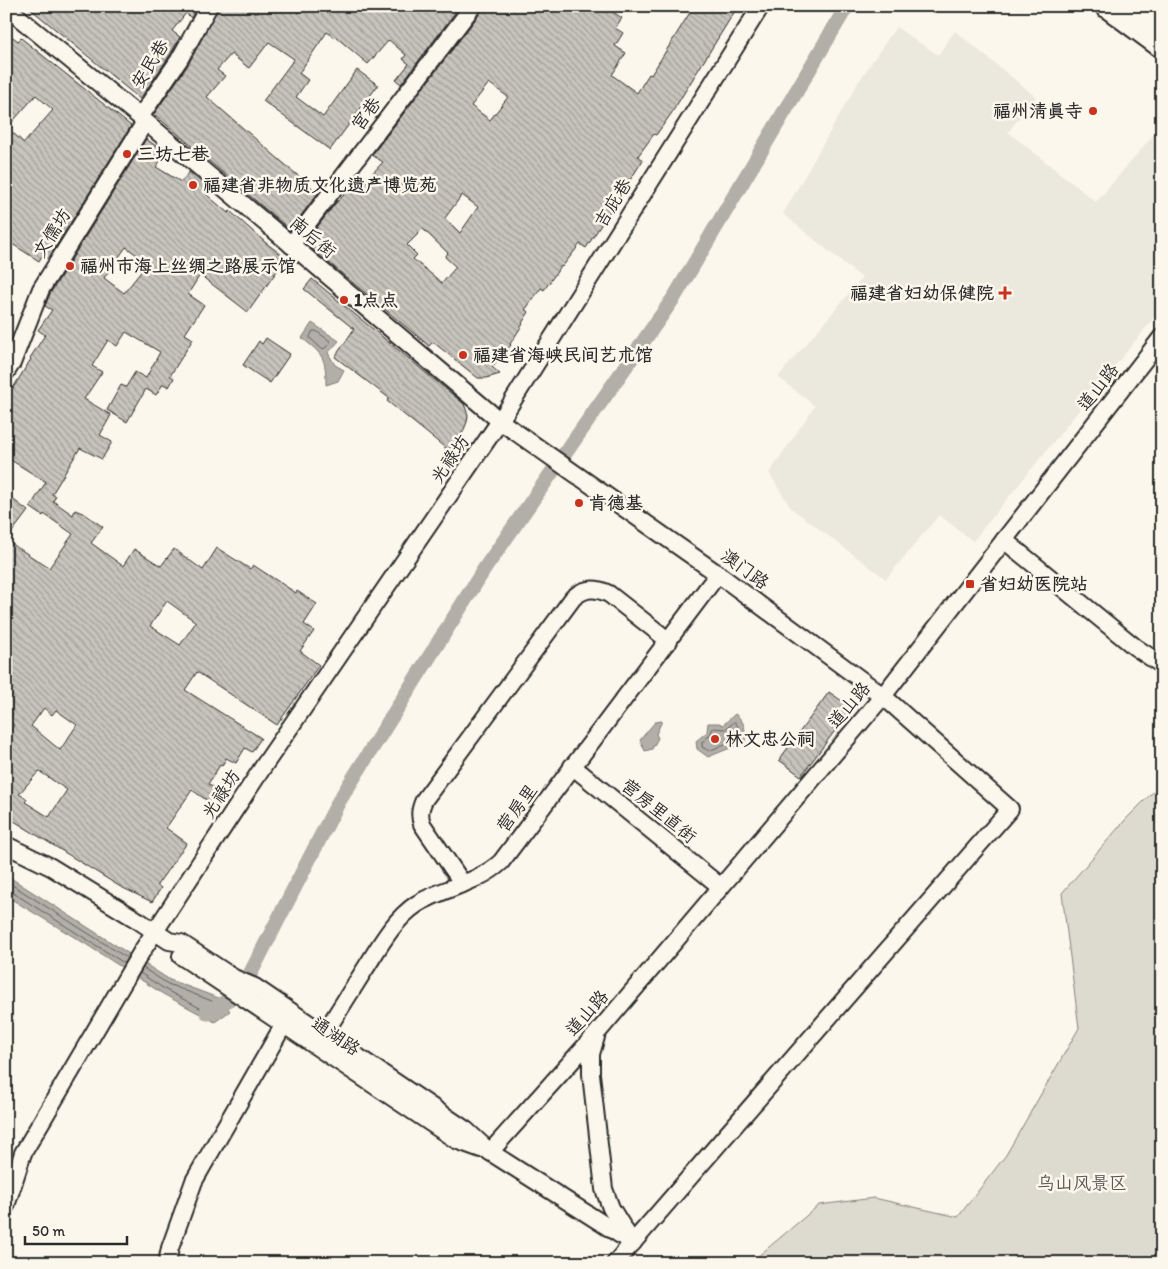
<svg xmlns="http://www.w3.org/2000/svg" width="1168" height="1269" font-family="Itim,'LXGW WenKai TC',sans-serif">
<defs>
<pattern id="building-back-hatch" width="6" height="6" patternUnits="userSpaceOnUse" patternTransform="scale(1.25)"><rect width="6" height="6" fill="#c7c4bc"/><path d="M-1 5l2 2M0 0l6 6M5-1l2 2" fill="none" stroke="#a29f99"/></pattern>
</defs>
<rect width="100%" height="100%" fill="#fbf7ec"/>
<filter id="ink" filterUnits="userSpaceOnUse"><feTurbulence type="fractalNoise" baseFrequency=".02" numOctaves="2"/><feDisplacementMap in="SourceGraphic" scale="10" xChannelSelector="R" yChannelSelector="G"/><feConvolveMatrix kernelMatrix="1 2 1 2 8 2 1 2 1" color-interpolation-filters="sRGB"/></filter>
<g filter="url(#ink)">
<path fill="#ebe8de" d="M896 27 938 55 955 31 1036 97 1008 132 1096 202 1162 125V308L973 541 939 515 886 579 791 508 769 473 815 406 778 377 862 278 783 214 859 81Z"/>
<path fill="#dddad0" stroke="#84827e" d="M1162 783V1263H750L819 1205 874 1198 958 1217 1006 1155 1079 1028 1062 893 1126 819Z"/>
<g fill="#b1afa7" stroke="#7b7a75">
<path d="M312 323 339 341 328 353 335 365 344 370 338 381 326 385C326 357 323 355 302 338Z"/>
<path d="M735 714C745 721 746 730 745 742L708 757 697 749 696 741 707 732 708 723H719L723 725Z"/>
<path d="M662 721 656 734 658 738 652 749 645 751 640 740 655 722Z"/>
<path d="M6 875 170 980 221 999 230 1011 215 1022 163 994 84 943 6 896Z"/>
</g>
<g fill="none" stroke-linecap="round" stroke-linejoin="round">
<g stroke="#61605d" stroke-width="1">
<path d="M313 331H316L330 341V343L325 348 322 349 310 338Z"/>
<path d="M735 722 740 730 739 738 709 751 702 747V742L710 735 713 728 725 729Z"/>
<path d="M6 881 127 958"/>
<path d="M6 892 15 894 124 963"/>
<path d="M140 973 166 990 213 1015 222 1011 217 1003 168 984 143 968"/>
</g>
<path stroke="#b1afa7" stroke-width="15" d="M207 1012 208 1013 228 1000 246 982 339 801 485 568 675 296 847 6"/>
</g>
<g fill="url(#building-back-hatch)" stroke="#2b2b2b" fill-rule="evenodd">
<path d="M27 6H197L191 18 186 13 172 31 180 37 170 55 140 99Z"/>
<path d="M219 6H290L299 13 304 6H460L401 84 396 80 409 64 403 59 406 55 389 40 368 64 336 37 335 38 327 32 299 73 308 80 296 97 323 117 357 70 378 85 330 150 263 101 294 59 269 42 249 68 231 54 217 70 225 76 207 97 318 193 290 230 154 114 188 65Z"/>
<path d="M483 6H604L622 18 615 28 623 33 615 46 626 53 612 75 637 93 649 74 651 75 694 6H738L671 114 656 135 654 134 638 156 643 160 586 248 580 244 562 267 561 266 544 290 541 288 525 310 529 312 522 323 523 324 510 344 511 345 492 367 500 374 486 378H478L433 342 429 346 305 243 335 204 350 189 354 193 383 162 372 155 481 12ZM489 83 508 97 490 120 471 106ZM462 195 478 207 460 233 445 218ZM423 229 448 253 445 257 456 267 442 283 413 259 417 255 407 245Z"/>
<path d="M6 32 18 41 21 38 131 126 48 259 42 256 39 261 6 240V138L12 132 24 143 53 110 36 95 6 129Z"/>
<path d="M146 139 166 153 156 167 181 182 189 172 211 190 207 195 228 213 230 211 266 243 286 258 248 312 200 275 188 294 204 305 185 334 193 339 170 376 174 378 169 387 163 384 156 395 146 389 127 422 107 410 121 385 126 387 135 372 146 378 160 352 126 332 117 346 108 340 92 366 102 372 84 399 111 415 100 435 112 442 102 459 80 448 52 494 56 496 53 501 73 515 75 510 85 514 103 527 91 543 123 566 134 549 161 566 174 549 203 570 217 548 250 569 253 565 296 593 297 591 317 604 304 624 314 631 300 651 319 665 277 725 197 672 185 690 261 738 252 752 245 748 236 763 226 758 222 766 220 765 208 784 223 794 215 806 192 790 166 828 187 843 157 885 161 888 152 902 119 886 6 816V735L14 725 8 721 13 714 6 708V540L49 568 73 534 44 514 43 516 30 507 46 482 6 457V383L13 388 31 359 30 358 45 335 38 330 52 310 45 306 50 294ZM126 247 148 263 124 293 104 278ZM167 601 196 622 180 645 150 626ZM44 708 52 715 56 710 77 725 60 750 31 726ZM39 771 67 790 49 817 25 802 27 799 19 794Z"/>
<path d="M312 279 464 404 468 415 467 422 463 432 448 450 387 401 389 398 335 357 354 329 304 289Z"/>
<path d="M266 338 290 354 270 383 243 365 259 341 262 344Z"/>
<path d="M6 494 28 511 6 540Z"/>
<path d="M829 692 852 708 801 776 779 760Z"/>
</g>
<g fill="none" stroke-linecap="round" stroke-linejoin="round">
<defs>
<g id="minor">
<path d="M6 7 140 117 500 421 718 574 883 696 1010 809 615 1263"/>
<path d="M140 117 179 60 209 6"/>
<path d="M291 245 473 6"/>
<path d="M6 372 12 363 41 289 145 122"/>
<path d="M1004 540 1135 647 1162 665"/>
<path d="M572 766 721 887"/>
<path d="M6 845 51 867 139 921 169 941 181 943 234 978 255 987 466 1130 490 1152 633 1243"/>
<path d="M463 884 422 824C419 815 420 809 424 800L573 598C584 588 595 587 609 594L669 641"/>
<path d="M181 956 456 1140 481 1149"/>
<path d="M324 1034C338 1012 351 991 365 969 379 947 394 919 417 904 444 887 477 884 501 862L718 574"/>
<path d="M596 1037 591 1054V1074L604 1189 611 1208 630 1239"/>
<path d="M490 1152 597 1033 883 696 1162 337"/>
<path d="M6 1206 23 1153 142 951 265 764 500 421 761 6"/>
<path d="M167 1263 170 1248 194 1181 284 1024"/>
</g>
<g id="major">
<path d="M1105 6 1162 48"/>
<path d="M1135 6 1162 25"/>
</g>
</defs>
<use href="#minor" stroke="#2b2b2b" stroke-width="20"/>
<use href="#major" stroke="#2b2b2b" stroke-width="24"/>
<use href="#minor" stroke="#fbf7ec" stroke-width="16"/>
<use href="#major" stroke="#fbf7ec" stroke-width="20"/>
</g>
</g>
<g fill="#c8321e" stroke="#fbf7ec" stroke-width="2">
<circle cx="1093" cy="111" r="5"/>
<circle cx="127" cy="154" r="5"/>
<circle cx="193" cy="185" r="5"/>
<circle cx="70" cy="266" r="5"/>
<path d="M1002.5 285.5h5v5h5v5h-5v5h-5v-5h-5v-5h5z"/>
<circle cx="344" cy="300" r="5"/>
<circle cx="463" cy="355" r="5"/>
<circle cx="579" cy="503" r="5"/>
<rect x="965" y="579" width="10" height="10" rx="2.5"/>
<circle cx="715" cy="739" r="5"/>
</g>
<g text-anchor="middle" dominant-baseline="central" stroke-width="5" stroke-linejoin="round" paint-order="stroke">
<g font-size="18" fill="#2b2b2b" stroke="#fbf7ec">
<text transform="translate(150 64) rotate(-58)">安民巷</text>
<text transform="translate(366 114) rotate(-53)">宫巷</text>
<text transform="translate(613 203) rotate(-58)">吉庇巷</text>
<text transform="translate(52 233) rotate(-58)">文儒坊</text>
<text transform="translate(313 237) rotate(40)">南后街</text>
<text transform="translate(1098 387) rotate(-52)">道山路</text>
<text transform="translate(450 459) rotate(-56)">光禄坊</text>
<text transform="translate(745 569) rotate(36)">澳门路</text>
<text transform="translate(849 705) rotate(-50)">道山路</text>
<text transform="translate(221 794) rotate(-57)">光禄坊</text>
<text transform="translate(517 808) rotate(-53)">营房里</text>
<text transform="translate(659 811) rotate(39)">营房里直街</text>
<text transform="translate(587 1013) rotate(-49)">道山路</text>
<text transform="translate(336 1036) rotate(34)">通湖路</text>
</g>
<g font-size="18" font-weight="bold" fill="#2b2b2b" stroke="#fbf7ec" text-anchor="start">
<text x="1083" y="111" text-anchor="end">福州清真寺</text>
<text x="137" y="154">三坊七巷</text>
<text x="203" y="185">福建省非物质文化遗产博览苑</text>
<text x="80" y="266">福州市海上丝绸之路展示馆</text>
<text x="994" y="293" text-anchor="end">福建省妇幼保健院</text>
<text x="354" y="300">1点点</text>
<text x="473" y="355">福建省海峡民间艺术馆</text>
<text x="589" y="503">肯德基</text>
<text x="980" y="584">省妇幼医院站</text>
<text x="725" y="739">林文忠公祠</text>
</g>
<g font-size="18" fill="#585754" stroke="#fbf7ec">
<text x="1082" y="1183">乌山风景区</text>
</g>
</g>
<rect width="1168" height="1269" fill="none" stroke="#fbf7ec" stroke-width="25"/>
<rect x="12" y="12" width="1143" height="1244" fill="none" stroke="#2b2b2b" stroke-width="2" filter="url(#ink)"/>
<path d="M25 1236v8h102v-8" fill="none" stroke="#2b2b2b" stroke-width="2.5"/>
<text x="32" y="1236" font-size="15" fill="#2b2b2b" stroke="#fbf7ec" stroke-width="4" paint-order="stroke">50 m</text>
</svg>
